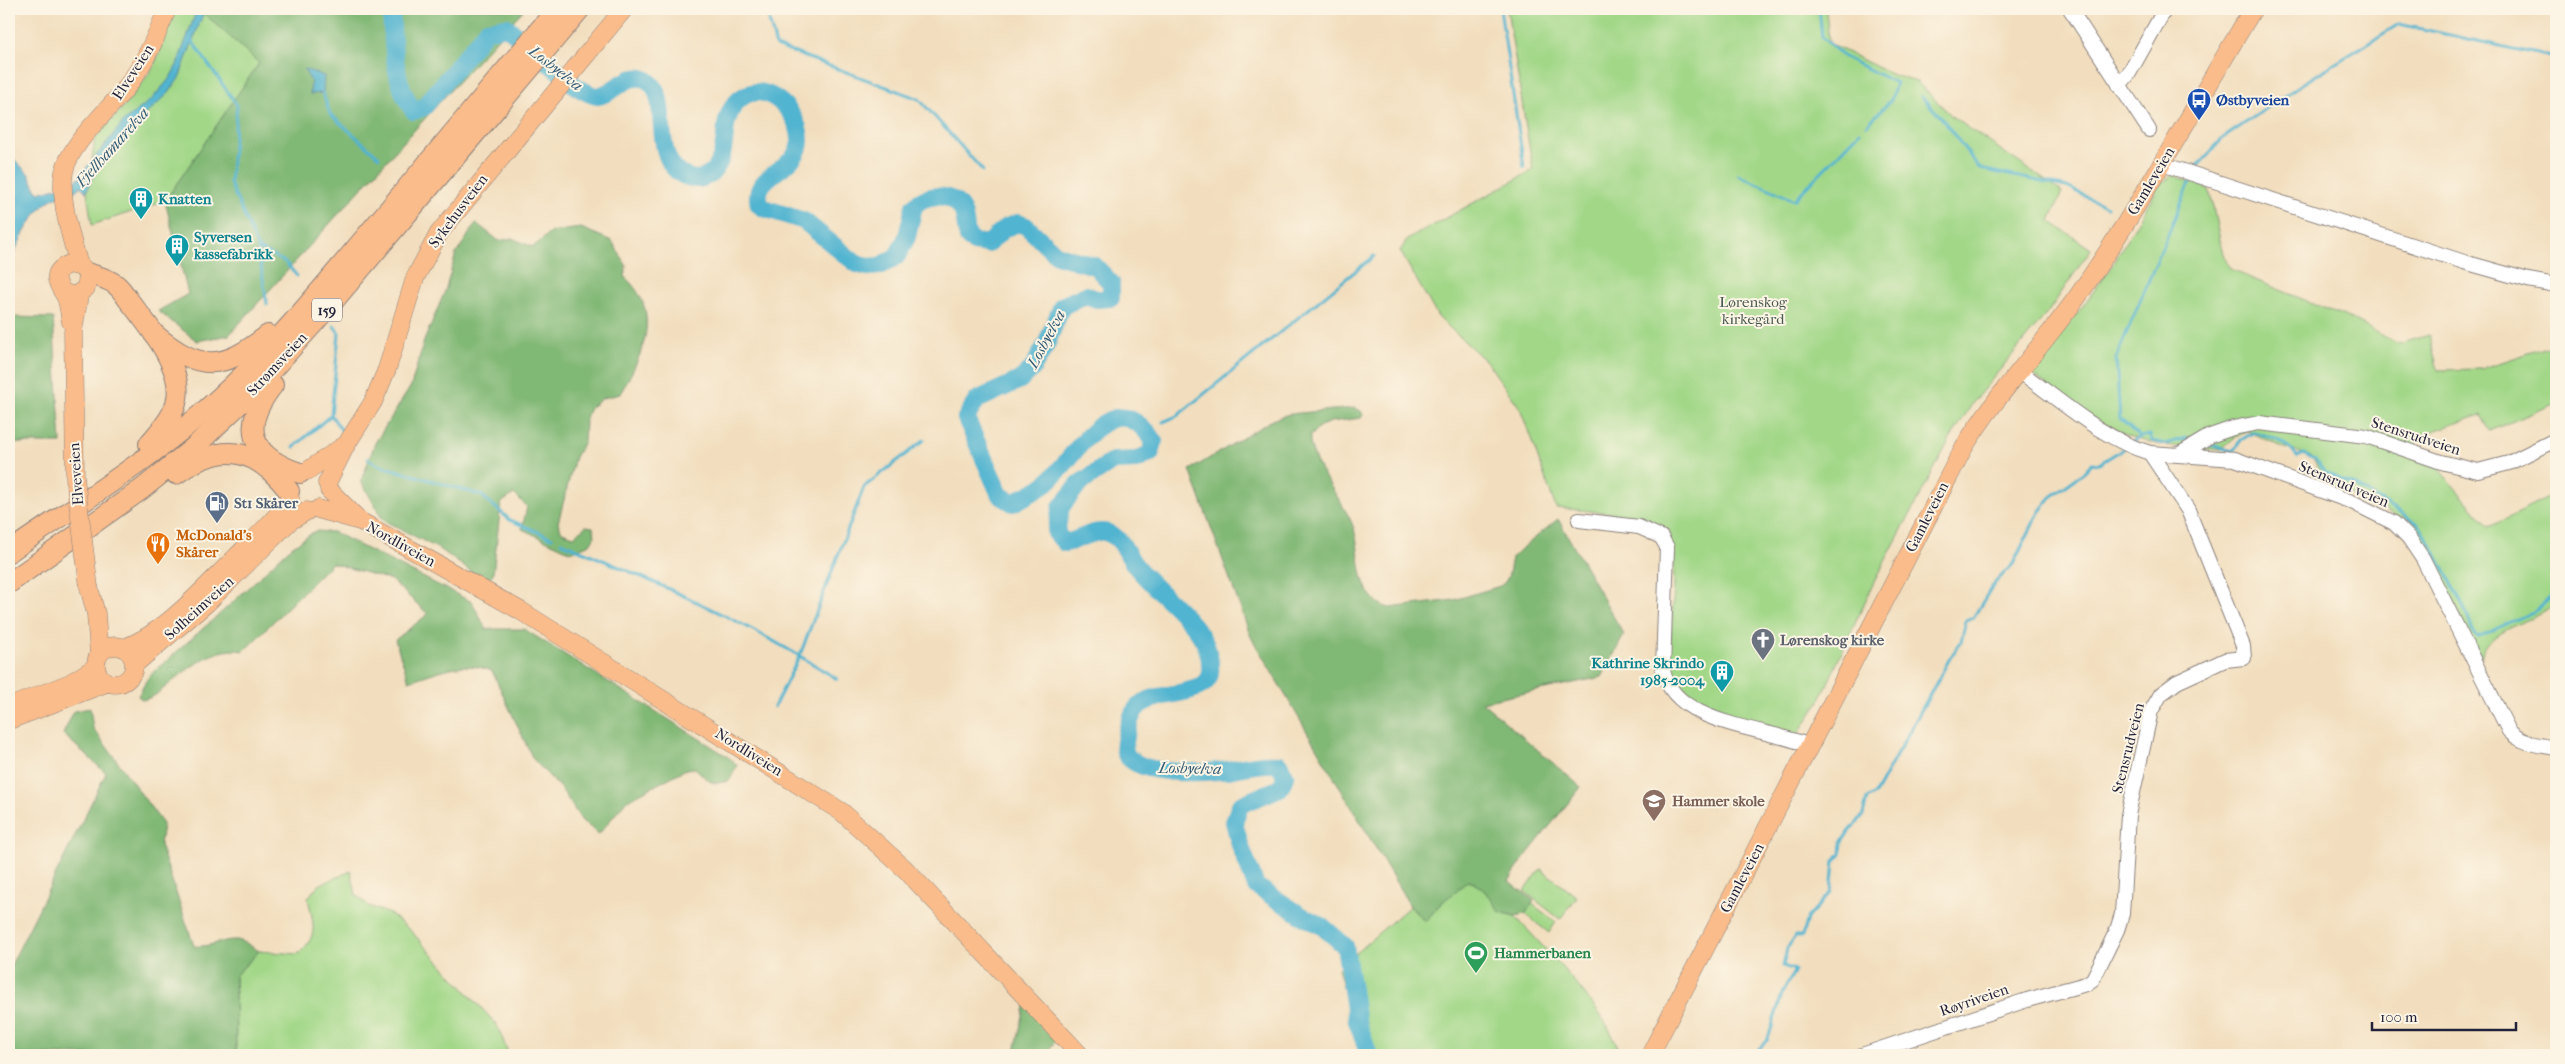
<svg xmlns="http://www.w3.org/2000/svg" width="2565" height="1064" font-family="'IM FELL French Canon',serif">
<rect width="100%" height="100%" fill="#fcf5e5"/>
<filter id="ink" filterUnits="userSpaceOnUse"><feTurbulence type="fractalNoise" baseFrequency=".02" numOctaves="2"/><feDisplacementMap in="SourceGraphic" scale="10" xChannelSelector="R" yChannelSelector="G"/><feConvolveMatrix kernelMatrix="1 2 1 2 8 2 1 2 1" color-interpolation-filters="sRGB"/></filter>
<filter id="wash" filterUnits="userSpaceOnUse"><feTurbulence type="fractalNoise" baseFrequency=".0096" numOctaves="4" result="noise"/><feDisplacementMap in="SourceGraphic" scale="20" xChannelSelector="R" yChannelSelector="G"/><feGaussianBlur stdDeviation="1.12" result="paint"/><feColorMatrix in="noise" values="0 0 0 0 0 0 0 0 0 0 0 0 0 0 0 0 0 1.4 0 .05"/><feComposite in="paint" operator="in"/></filter>
<g filter="url(#wash)">
<rect width="100%" height="100%" fill="#f2debe"/>
<g fill="#a1d787" stroke="#627c61">
<path d="M176 9H200L260 62 165 201 92 225 87 193 95 138 126 104 153 68Z"/>
<path d="M1507 9H1826L1829 43 1893 75 1917 82 1954 118 2062 192 2050 221 2091 249 2048 312 1974 401 1949 441 1874 582 1821 698 1796 737C1768 728 1690 711 1675 686 1665 668 1674 606 1674 583 1674 566 1671 548 1669 530L1611 513 1556 508 1520 408 1487 362 1438 317 1400 251 1408 239 1533 170Z"/>
<path d="M2173 175 2209 189 2223 254 2230 267 2243 275 2349 318 2399 344 2429 335 2438 370 2481 369 2556 344V403L2490 431 2481 415 2412 438 2489 527 2556 494V604C2534 622 2487 629 2481 658L2427 550 2411 528 2392 514 2363 498 2329 488 2323 481 2312 456 2287 449 2247 431 2234 438 2220 450C2200 448 2179 448 2158 444 2108 436 2068 401 2028 371L2071 322 2109 270 2160 184Z"/>
<path d="M1541 869 1577 897 1560 919 1524 891Z"/>
<path d="M351 871 356 895 369 906 390 914 411 931 497 1025 509 1055H236L235 976 259 951 298 954C320 935 313 924 308 898L318 885Z"/>
<path d="M1467 881C1482 883 1492 901 1500 912L1515 916C1538 942 1620 1024 1618 1055H1361L1338 968 1410 906 1425 922 1441 903Z"/>
<path d="M1531 903 1556 922 1549 933 1525 914Z"/>
</g>
<g fill="#80b874" stroke="#516d58">
<path d="M199 9H524L229 335 197 341 158 311 188 294 165 201 259 63Z"/>
<path d="M476 223 499 241 512 238 533 247 551 232 581 228 612 241 626 265 625 277C664 314 642 355 620 394L603 398 590 408 585 420 584 442 575 457 558 523 562 532 574 536 586 526 593 527 595 536 590 544 571 552 522 529 527 507 514 494 501 503 493 574 485 582 441 550 383 520 361 481 375 443 411 386 424 341 445 291 456 254Z"/>
<path d="M9 317 53 318 61 443H11L9 437Z"/>
<path d="M1355 408 1361 411 1363 415 1361 418 1331 422 1320 426 1310 436C1307 460 1344 501 1353 526 1363 554 1354 597 1389 608L1454 600 1500 586C1512 579 1508 568 1513 556L1558 519 1624 635 1602 677 1482 702 1581 787 1525 857 1509 881 1534 901 1525 914 1515 916 1500 912C1492 901 1482 883 1468 881L1441 903 1425 922 1410 906 1251 637 1190 470 1272 420 1289 414Z"/>
<path d="M315 531 333 532 472 602 486 629H524L727 756 737 765 730 780C709 787 710 781 695 768L686 769 626 801 599 834 582 821 562 790 533 759 492 671C463 659 438 672 409 681L395 640 428 614 391 580 332 563 244 651C210 644 180 677 154 696L143 700 138 696 149 676 232 603 290 548Z"/>
<path d="M90 708 93 728 163 824 160 845 194 946C209 948 222 939 237 940 244 941 253 947 259 951L235 976 236 1055H9V969L106 773 63 734 74 711Z"/>
<path d="M1027 998 1060 1034 1046 1055H1014Z"/>
</g>
<g fill="#51b4d0" stroke="#3a6b86">
<path d="M197 9H205L179 78 169 93 134 125 113 148 97 170 86 192 81 186C67 199 67 192 54 198 34 207 17 246 9 265V154L28 173 38 193 74 183 124 121 152 99 170 78 177 65Z"/>
<path d="M304 69 324 76 323 93 310 94 311 82Z"/>
</g>
<g fill="none" stroke-linecap="round" stroke-linejoin="round">
<g stroke="#51b4d0" stroke-width="3">
<path d="M766 9 776 46 919 99 983 171"/>
<path d="M1500 9 1524 167"/>
<path d="M1819 9 1822 37 1844 57 1896 83 1891 100 1867 125"/>
<path d="M192 41 237 105 230 183 258 248 267 304"/>
<path d="M323 93 330 114 379 157"/>
<path d="M1921 96 1940 116 1980 169 2067 187 2107 207"/>
<path d="M2196 168 2222 139 2302 84 2399 24 2556 58"/>
<path d="M1738 175 1794 200 1860 132"/>
<path d="M258 248 285 262 297 276"/>
<path d="M331 415 342 431"/>
<path d="M1163 422 1177 416 1374 256"/>
<path d="M1146 430 1153 426"/>
<path d="M2140 437 2120 419 2116 358 2190 182"/>
<path d="M2133 442 2140 437 2150 435 2152 441 2165 444 2186 438 2194 440"/>
<path d="M2207 444 2233 451 2241 440 2254 432C2272 437 2286 441 2297 457L2304 454 2315 459 2325 473 2354 485 2417 523 2431 544 2468 616 2472 629 2478 637 2535 611 2556 593"/>
<path d="M294 447 331 415 339 333 334 326"/>
<path d="M368 459 378 465 481 495 510 520 552 538"/>
<path d="M561 542C655 582 751 623 837 679"/>
<path d="M774 707 800 655 864 487 924 440"/>
<path d="M1739 1055 1743 1052 1755 1053 1768 1039 1783 991 1795 970 1783 966 1787 949 1795 936H1802L1807 918 1831 892 1834 862 1841 854 1842 841 1863 815 1867 799 1875 794 1950 658 1961 642 1966 621 1973 618 1993 585 2013 564 2039 512 2053 495 2081 475 2092 463 2099 464 2126 447"/>
</g>
<path stroke="#51b4d0" stroke-width="18" d="M391 9C393 42 393 84 414 111L424 107 487 30 507 27 577 87C583 90 591 96 598 96 614 94 629 70 647 80 671 94 652 149 677 171 694 185 713 180 721 158 727 140 722 120 735 104 760 73 799 110 800 139 801 171 750 172 759 205L764 208 804 221 848 257 857 264 868 267 880 266 897 256 907 237 914 206C927 193 952 192 962 210 966 218 965 229 968 237L974 242 988 244 1005 228 1018 223 1026 226 1057 255 1095 266 1111 283V298L1096 299 1086 295 1062 306 1046 345 1032 369 1020 380 977 400 966 418 1000 495 1013 503C1023 497 1035 492 1044 485 1077 459 1110 378 1154 441L1151 453 1137 460 1113 461 1079 484 1061 507 1056 533 1065 543C1077 541 1097 528 1108 533 1122 538 1126 553 1134 564 1154 590 1183 609 1201 636 1208 647 1211 660 1210 672 1208 698 1157 690 1140 705 1132 711 1128 726 1126 736 1125 743 1122 751 1128 757 1144 775 1197 773 1219 771 1241 769 1256 762 1279 764L1286 777 1280 788 1240 805 1234 822 1240 845 1256 886 1304 917 1322 926 1345 946 1357 1021 1369 1055"/>
</g>
</g>
<g filter="url(#ink)">
<g fill="none" stroke-linecap="round" stroke-linejoin="round">
<defs>
<g id="minor">
<path d="M2070 9 2149 130"/>
<path d="M2119 85 2128 75 2165 9"/>
<path d="M2162 164 2464 262 2528 280 2556 285"/>
<path d="M2019 371C2060 400 2102 439 2150 453L2235 459 2352 502 2394 523 2409 538 2423 559 2509 731C2522 744 2539 745 2556 748"/>
<path d="M2178 455 2210 436 2233 428 2259 423 2366 436 2441 462 2478 471 2509 463 2555 440"/>
<path d="M1579 520 1639 527 1661 537 1667 547 1663 670C1674 726 1767 727 1810 746"/>
<path d="M1862 1055 2027 1000 2086 984 2093 979 2117 930 2122 914 2128 815 2151 711 2161 694 2177 682 2225 660 2244 658 2243 646 2188 510 2150 453"/>
</g>
<g id="major">
<path d="M79 265C71 238 59 199 64 172 70 143 107 112 125 89 144 65 156 38 167 9"/>
<path d="M64 293 75 296 86 288 88 276 82 267 69 264C51 272 56 282 64 294 69 301 69 314 71 322"/>
<path d="M307 471 342 447"/>
<path d="M75 478 73 332 79 295"/>
<path d="M327 483 346 445 373 402 387 369 415 278 439 233 624 9"/>
<path d="M329 490 356 517"/>
<path d="M318 509 360 521 521 611 842 812 905 869 1080 1055"/>
<path d="M89 587 96 614 99 655"/>
<circle cx="115" cy="665" r="19"/>
<path d="M124 648C165 633 205 587 236 557 255 538 276 520 290 498"/>
<path d="M135 664 207 603 290 521 307 511"/>
<path d="M9 707 70 683 96 667"/>
<path d="M9 720 106 683"/>
<path d="M1650 1055 1964 447C1998 392 2043 346 2080 293 2143 201 2196 104 2253 9"/>
</g>
<g id="highway">
<path d="M87 273C97 276 107 278 115 284 122 289 125 296 130 302 149 326 183 367 177 399 174 417 160 430 149 444"/>
<path d="M154 334C200 372 222 371 268 335"/>
<path d="M273 385C240 427 249 456 300 473"/>
<path d="M176 474C222 441 255 447 289 491"/>
<path d="M9 552C80 503 156 456 219 398 278 344 328 281 379 221 438 150 498 80 557 9"/>
<path d="M9 583 142 489 193 448 252 392 331 304 580 9"/>
</g>
</defs>
<use href="#minor" stroke="#8a807c" stroke-width="16"/>
<use href="#major" stroke="#8a807c" stroke-width="19"/>
<use href="#highway" stroke="#8a807c" stroke-width="22"/>
<use href="#minor" stroke="#fff" stroke-width="14"/>
<use href="#major" stroke="#fabc8b" stroke-width="18"/>
<use href="#highway" stroke="#fabc8b" stroke-width="20"/>
<defs>
<path id="major-bridge" d="M75 478 89 587"/>
</defs>
<use href="#major-bridge" stroke="#8a807c" stroke-width="19" stroke-linecap="butt"/>
<use href="#major-bridge" stroke="#fabc8b" stroke-width="18"/>
</g>
</g>
<defs>
<symbol id="bus-pin" viewBox="-11 -11 22 30"><path d="M0 17L-7.5 6A9.5 9.5 0 1 1 7.5 6Z" fill="#1a4fb4" stroke="#fcf5e5"/><path d="M-5-6H5V4H4V6H2V4H-2V6H-4V4H-5ZM-3.5-4V0h7V-4ZM-3.5 1.2v1.5H-2V1.2ZM2 1.2v1.5H3.5V1.2Z" fill="#fff"/></symbol>
<symbol id="building-pin" viewBox="-11 -11 22 30"><path d="M0 17L-7.5 6A9.5 9.5 0 1 1 7.5 6Z" fill="#0f9aa8" stroke="#fcf5e5"/><path d="M-4-6H4V6H1V3H-1V6H-4ZM-2.5-4.3h1.7v1.8h-1.7ZM.8-4.3h1.7v1.8H.8ZM-2.5-1h1.7V.8h-1.7ZM.8-1h1.7V.8H.8Z" fill="#fff"/></symbol>
<symbol id="fuel-pin" viewBox="-11 -11 22 30"><path d="M0 17L-7.5 6A9.5 9.5 0 1 1 7.5 6Z" fill="#5c6f8a" stroke="#fcf5e5"/><path d="M-5.5-6h7V0h2V4h1.3V-2.5L3-4.5l.8-.8L6-3V5H2.5V1h-1V6h-7ZM-4.2-4.7v3.2H.2V-4.7Z" fill="#fff"/></symbol>
<symbol id="restaurant-pin" viewBox="-11 -11 22 30"><path d="M0 17L-7.5 6A9.5 9.5 0 1 1 7.5 6Z" fill="#e8710a" stroke="#fcf5e5"/><path d="M-5-6h1v4h1v-4h1v4h1v-4h1v5L-1.5 .5V6h-2V.5L-5-1ZM5-6V6H3V1.5H1.5Q1.5-4 5-6Z" fill="#fff"/></symbol>
<symbol id="church-pin" viewBox="-11 -11 22 30"><path d="M0 17L-7.5 6A9.5 9.5 0 1 1 7.5 6Z" fill="#6b7280" stroke="#fcf5e5"/><path d="M-1.2-6h2.4v3.5h3.3v2.4h-3.3V6h-2.4V-.1h-3.3v-2.4h3.3Z" fill="#fff"/></symbol>
<symbol id="school-pin" viewBox="-11 -11 22 30"><path d="M0 17L-7.5 6A9.5 9.5 0 1 1 7.5 6Z" fill="#8d6e63" stroke="#fcf5e5"/><path d="M0-5L7-2L0 1L-7-2ZM-4 1L0 2.5L4 1V4Q0 6-4 4Z" fill="#fff"/></symbol>
<symbol id="stadium-pin" viewBox="-11 -11 22 30"><path d="M0 17L-7.5 6A9.5 9.5 0 1 1 7.5 6Z" fill="#2e9e5b" stroke="#fcf5e5"/><path d="M0-5a6.5 5 0 1 0 0 10a6.5 5 0 1 0 0-10ZM-3.5-1.8h7v3.6h-7Z" fill="#fff"/></symbol>
</defs>
<g fill-rule="evenodd">
<use href="#bus-pin" x="2185" y="86" width="28" height="38"/>
<use href="#building-pin" x="127" y="185" width="28" height="38"/>
<use href="#building-pin" x="163" y="232" width="28" height="38"/>
<use href="#fuel-pin" x="203" y="489" width="28" height="38"/>
<use href="#restaurant-pin" x="144" y="530" width="28" height="38"/>
<use href="#church-pin" x="1749" y="626" width="28" height="38"/>
<use href="#building-pin" x="1708" y="658" width="28" height="38"/>
<use href="#school-pin" x="1640" y="787" width="28" height="38"/>
<use href="#stadium-pin" x="1462" y="939" width="28" height="38"/>
</g>
<g text-anchor="middle" dominant-baseline="central" stroke-width="4" stroke-linejoin="round" paint-order="stroke">
<rect fill="#fcf5e5" stroke="#63616e" stroke-width="1" x="312" y="298.5" width="30" height="23" rx="4"/>
<g font-size="14" font-weight="bold" fill="#22223b">
<text x="327" y="310">159</text>
</g>
<g font-size="15" fill="#22223b" stroke="#fcf5e5">
<text transform="translate(133 72) rotate(-57)">Elveveien</text>
<text transform="translate(2151 181) rotate(-59)">Gamleveien</text>
<text transform="translate(458 211) rotate(-53)">Sykehusveien</text>
<text transform="translate(277 364) rotate(-47)">Strømsveien</text>
<text transform="translate(2416 436) rotate(18)">Stensrudveien</text>
<text transform="translate(76 474) rotate(-94)">Elveveien</text>
<text transform="translate(2344 484) rotate(23)">Stensrud veien</text>
<text transform="translate(1927 517) rotate(-63)">Gamleveien</text>
<text transform="translate(401 544) rotate(29)">Nordliveien</text>
<text transform="translate(199 608) rotate(-42)">Solheimveien</text>
<text transform="translate(2128 748) rotate(-76)">Stensrudveien</text>
<text transform="translate(749 752) rotate(32)">Nordliveien</text>
<text transform="translate(1742 878) rotate(-62)">Gamleveien</text>
<text transform="translate(1974 1000) rotate(-19)">Røyriveien</text>
</g>
<g font-size="15" font-weight="bold" fill="#164399" stroke="#fcf5e5" text-anchor="start">
<text x="2216" y="100">Østbyveien</text>
</g>
<g font-size="15" font-weight="bold" fill="#0d838f" stroke="#fcf5e5" text-anchor="start">
<text x="158" y="199">Knatten</text>
<text x="194" y="237">Syversen<tspan x="194" dy="17">kassefabrikk</tspan></text>
<text x="1704" y="663" text-anchor="end">Kathrine Skrindo<tspan x="1704" dy="17">1985-2004</tspan></text>
</g>
<g font-size="15" fill="#485852" stroke="#fcf5e5">
<text x="1753" y="302">Lørenskog<tspan x="1753" dy="17">kirkegård</tspan></text>
</g>
<g font-size="15" font-weight="bold" fill="#4e5e75" stroke="#fcf5e5" text-anchor="start">
<text x="234" y="503">St1 Skårer</text>
</g>
<g font-size="15" font-weight="bold" fill="#c56008" stroke="#fcf5e5" text-anchor="start">
<text x="176" y="535">McDonald's<tspan x="176" dy="17">Skårer</tspan></text>
</g>
<g font-size="15" font-weight="bold" fill="#5b616d" stroke="#fcf5e5" text-anchor="start">
<text x="1780" y="640">Lørenskog kirke</text>
</g>
<g font-size="15" font-weight="bold" fill="#785e54" stroke="#fcf5e5" text-anchor="start">
<text x="1672" y="801">Hammer skole</text>
</g>
<g font-size="15" font-weight="bold" fill="#27864d" stroke="#fcf5e5" text-anchor="start">
<text x="1494" y="953">Hammerbanen</text>
</g>
<g font-size="16" font-style="italic" fill="#355c77" stroke="#fcf5e5">
<text transform="translate(556 68) rotate(38)">Losbyelva</text>
<text transform="translate(112 147) rotate(-48)">Fjellhamarelva</text>
<text transform="translate(1046 339) rotate(-62)">Losbyelva</text>
<text transform="translate(1190 768) rotate(1)">Losbyelva</text>
</g>
</g>
<rect width="2565" height="1064" fill="none" stroke="#fcf5e5" stroke-width="30"/>
<path d="M2372 1022v8h144v-8" fill="none" stroke="#22223b" stroke-width="2.5"/>
<text x="2380" y="1022" font-size="15" fill="#22223b" stroke="#fcf5e5" stroke-width="4" paint-order="stroke">100 m</text>
</svg>
